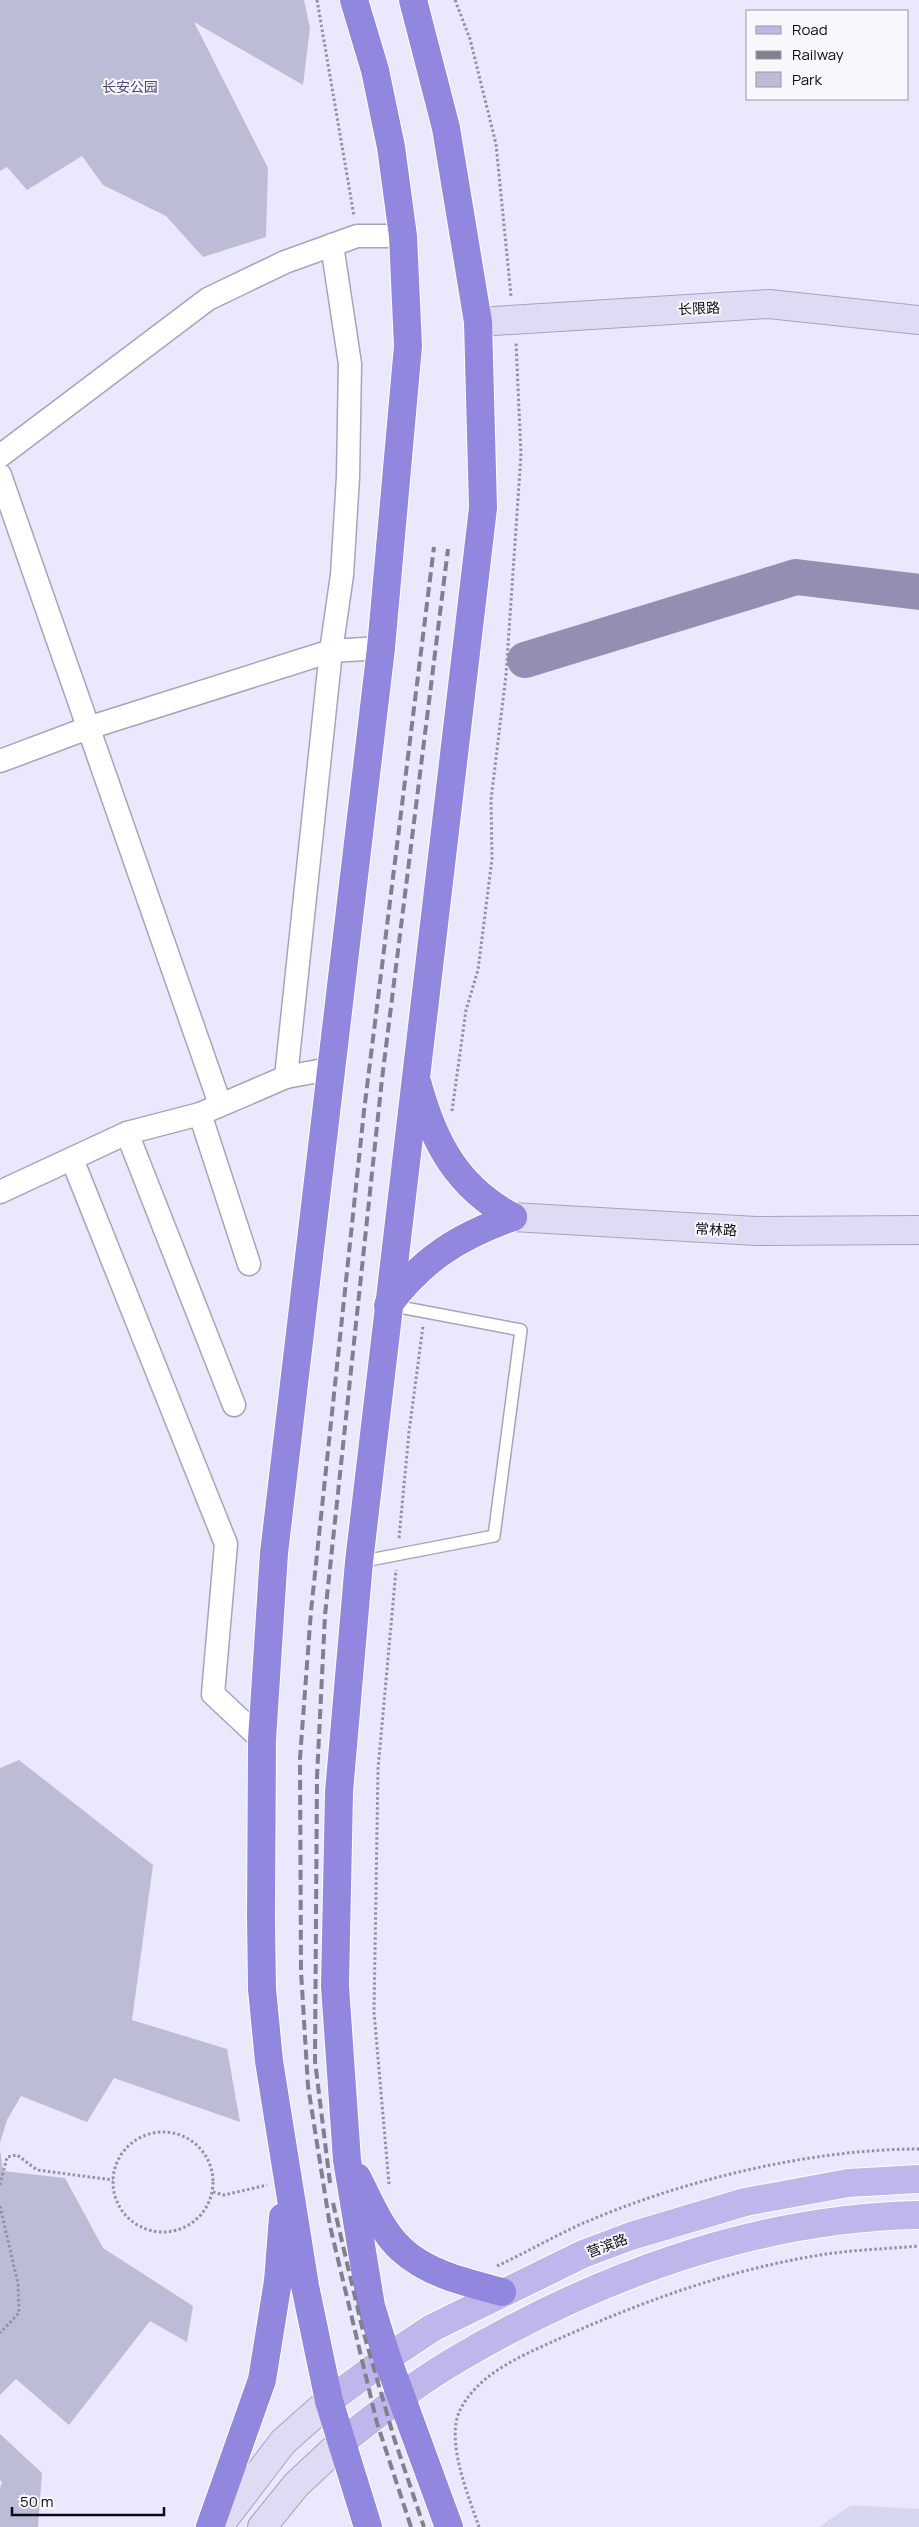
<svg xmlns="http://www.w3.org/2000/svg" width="919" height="2527" font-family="Manrope,'Noto Sans SC',sans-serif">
<rect width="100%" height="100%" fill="#e9e8fd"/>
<path fill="#d8d7f1" d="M851 2505 919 2509V2527H819Z"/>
<g fill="#bdbcd7">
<path d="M0 0H304L310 28 303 85 194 22 268 168 266 237 203 257 166 216 103 185 82 156 27 190 7 167 0 171Z"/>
<path d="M19 1760 153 1865 132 2020 227 2049 240 2122 114 2078 87 2122 21 2096 7 2120 0 2143V1768Z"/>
<path d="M0 2149 3 2171 65 2178 103 2248 193 2306 187 2342 150 2321 69 2425 16 2379 0 2395Z"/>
<path d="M0 2434 42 2473 38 2527H0V2489L2 2482 0 2480Z"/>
</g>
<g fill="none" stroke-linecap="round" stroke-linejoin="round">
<path stroke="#928fb2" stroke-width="36" d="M525 660 796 577 919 592"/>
<defs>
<path id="lane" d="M359 1562 494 1536 521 1330 389 1305"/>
<g id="street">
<path d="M0 456 208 299 285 262 357 236H403"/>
<path d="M0 475 220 1104"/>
<path d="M0 761 88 728 331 651 381 648"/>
<path d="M286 1077 331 651 342 575 348 477 350 364 332 245"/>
<path d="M200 1114 249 1264"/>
<path d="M127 1133 234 1405"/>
<path d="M72 1159 226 1544 213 1694 262 1740"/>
<path d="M0 1192 127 1133 200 1114 286 1077 329 1069"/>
</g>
<g id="secondary">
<path d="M478 322 769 304 919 320"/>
<path d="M513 1217 756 1231 919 1230"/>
<path d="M218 2527 283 2442 329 2401"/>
<path d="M262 2527 296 2485 342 2442"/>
</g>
<g id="primary">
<path d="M329 2401 387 2358 432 2328 583 2254 631 2236 745 2202 848 2183 919 2179"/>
<path d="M342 2442C377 2415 411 2387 449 2364 591 2279 752 2218 919 2215"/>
</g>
<g id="highway">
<path d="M354 0 375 70 391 147 403 236 408 346 381 648 274 1553 262 1740 261 1918 262 1989 269 2061 305 2286 329 2401 368 2527"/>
<path d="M413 0 446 128 478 322 483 508 359 1562 339 1792 335 1986 347 2160 371 2306 387 2358 449 2527"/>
<path d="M418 1085C434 1143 457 1187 513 1217"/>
<path d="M388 1305C424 1258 458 1237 513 1217"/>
<path d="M357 2177C369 2200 381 2231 401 2249 427 2274 468 2283 502 2292"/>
<path d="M210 2527 262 2380 278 2281 283 2217"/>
</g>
</defs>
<use href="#lane" stroke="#a6a4bd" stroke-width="14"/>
<use href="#street" stroke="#a6a4bd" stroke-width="25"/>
<use href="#secondary" stroke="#a6a4bd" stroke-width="30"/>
<use href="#primary" stroke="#fff" stroke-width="30"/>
<use href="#highway" stroke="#fff" stroke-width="30"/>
<g stroke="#9292a2" stroke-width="3" stroke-dasharray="2.5 2.5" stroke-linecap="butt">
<path d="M317 0 354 216"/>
<path d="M455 0 470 39 496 144 511 296"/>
<path d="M452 1111 466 1010 478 970 492 859 491 800 506 675 521 455 516 342"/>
<path d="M399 1538 409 1432 423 1326"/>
<circle cx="163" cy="2182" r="50"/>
<path d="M389 2184 374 2012 378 1769 396 1570"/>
<path d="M0 2185 7 2157 17 2155 37 2170 113 2180"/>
<path d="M213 2192 224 2195 267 2185"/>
<path d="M0 2206 18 2284 19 2313 0 2333"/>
<path d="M497 2266C525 2253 551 2238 579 2225 679 2181 809 2149 919 2149"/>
<path d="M479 2527C469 2497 445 2441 460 2410 480 2371 526 2354 563 2337 644 2301 726 2271 814 2256 848 2250 884 2249 919 2246"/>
</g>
<use href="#lane" stroke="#fff" stroke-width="11"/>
<use href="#street" stroke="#fff" stroke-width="22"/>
<use href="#secondary" stroke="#dedbf5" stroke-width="28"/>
<use href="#primary" stroke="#beb7eb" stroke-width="28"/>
<use href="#highway" stroke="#9287de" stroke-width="28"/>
<g stroke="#80808f" stroke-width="4" stroke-dasharray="10 5" stroke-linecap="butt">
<path d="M330 2183 315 2061 317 1777 325 1615 382 1079 448 549"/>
<path d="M333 2203 362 2327 394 2438 424 2527"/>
<path d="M411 2527 377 2423 330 2226 308 2086 301 1971 300 1758 311 1611 364 1111 434 547"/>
</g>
</g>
<g text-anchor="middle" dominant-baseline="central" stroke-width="4" stroke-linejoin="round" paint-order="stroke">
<g font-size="14" fill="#4d4778" stroke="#f7f7fc">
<text x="130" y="86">长安公园</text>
</g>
<g font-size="14" fill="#0b0b13" stroke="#f7f7fc">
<text transform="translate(699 308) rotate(-3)">长限路</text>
<text transform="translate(716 1229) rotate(3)">常林路</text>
<text transform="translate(607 2245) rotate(-21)">营滨路</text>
</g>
</g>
<rect x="746" y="10" width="162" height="90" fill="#f7f7fc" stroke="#99999f"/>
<rect x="756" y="26" width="25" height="8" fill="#beb7eb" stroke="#99999f"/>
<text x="792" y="35" font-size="15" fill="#0b0b13">Road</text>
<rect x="756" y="51" width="25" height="8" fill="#80808f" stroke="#99999f"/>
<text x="792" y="60" font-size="15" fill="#0b0b13">Railway</text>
<rect x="756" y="72" width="25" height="15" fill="#bdbcd7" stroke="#99999f"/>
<text x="792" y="85" font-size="15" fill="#0b0b13">Park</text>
<path d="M12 2507v8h152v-8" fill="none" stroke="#0b0b13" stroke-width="2.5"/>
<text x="20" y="2507" font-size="15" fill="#0b0b13" stroke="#f7f7fc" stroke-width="4" paint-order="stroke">50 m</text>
</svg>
